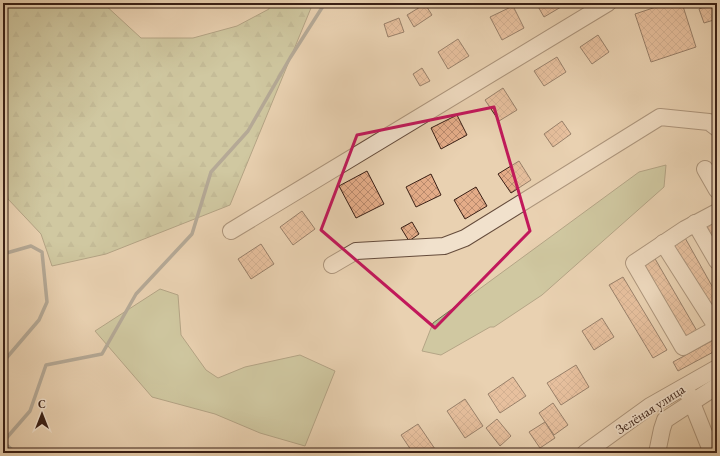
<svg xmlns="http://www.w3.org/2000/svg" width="720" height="456" font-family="'EB Garamond',serif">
<defs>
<pattern id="forest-firs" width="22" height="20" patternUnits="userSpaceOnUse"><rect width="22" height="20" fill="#b1bd8f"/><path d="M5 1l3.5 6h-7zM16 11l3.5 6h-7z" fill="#99a27a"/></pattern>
<pattern id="building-cross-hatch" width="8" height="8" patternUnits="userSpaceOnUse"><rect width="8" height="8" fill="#e4ac88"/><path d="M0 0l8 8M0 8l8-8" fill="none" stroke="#ba8b6e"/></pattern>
</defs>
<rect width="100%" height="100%" fill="#e9d1b1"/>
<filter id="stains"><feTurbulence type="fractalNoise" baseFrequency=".005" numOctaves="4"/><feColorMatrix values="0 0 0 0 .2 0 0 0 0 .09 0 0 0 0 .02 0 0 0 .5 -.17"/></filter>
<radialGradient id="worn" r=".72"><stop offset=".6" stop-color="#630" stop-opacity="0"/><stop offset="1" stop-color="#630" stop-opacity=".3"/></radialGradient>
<g fill="#b1bd8f" stroke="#756e52">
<path d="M666 165 664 187 542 295 494 327H490L441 355 422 351 433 323 639 172Z"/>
<path d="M160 289 178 295 181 335 206 370 218 378 245 367 300 355 335 371 305 446 260 433 215 414 152 397 95 331Z"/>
</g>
<path fill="url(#forest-firs)" stroke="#756e52" d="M3 3H103L141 38H193L237 26 269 9V3H313L230 205 106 254 52 266 41 234 8 199 3 147Z"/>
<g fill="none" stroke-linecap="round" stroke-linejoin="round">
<g stroke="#757877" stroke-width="3.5">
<path d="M3 254 31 246 42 252 47 302 39 320 3 362"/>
<path d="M3 442 30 411 46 365 102 354 136 294 192 234 211 172 248 131 290 58 325 3"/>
<path d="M3 442 16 453"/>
</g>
</g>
<g fill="url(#building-cross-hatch)" stroke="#391f15">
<path d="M536 3H566V4L544 17Z"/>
<path d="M668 3H682L696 47 651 62 635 14Z"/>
<path d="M425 4 432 15 414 27 407 15Z"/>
<path d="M713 4 717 15V19L704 23 699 9Z"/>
<path d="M513 6 524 28 502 40 490 17Z"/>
<path d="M399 18 404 32 388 37 384 24Z"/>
<path d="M598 35 609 52 592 64 580 47Z"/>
<path d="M458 39 469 56 448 69 438 52Z"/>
<path d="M557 57 566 72 544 86 534 71Z"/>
<path d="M422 68 430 81 420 86 413 74Z"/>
<path d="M503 88 517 110 499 121 485 100Z"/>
<path d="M457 115 467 135 441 149 431 128Z"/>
<path d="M562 121 571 134 553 147 544 134Z"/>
<path d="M519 161 531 180 511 193 498 174Z"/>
<path d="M367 171 384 204 356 218 339 186Z"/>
<path d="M431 174 441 195 416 207 406 187Z"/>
<path d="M476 187 487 206 465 219 454 200Z"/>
<path d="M302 211 315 229 293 245 280 227Z"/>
<path d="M716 220 717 222V253L702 228Z"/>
<path d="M412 222 419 234 409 241 401 228Z"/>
<path d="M684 236 717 295V323L670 244Z"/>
<path d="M261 244 274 264 251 279 238 259Z"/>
<path d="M654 257 697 331 682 339 638 266Z"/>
<path d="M623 277 667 350 653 358 609 285Z"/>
<path d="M602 318 614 337 594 350 582 331Z"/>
<path d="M717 338V350L678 371 673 362Z"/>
<path d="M576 365 589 387 561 405 547 383Z"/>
<path d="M513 377 526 396 500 413 488 394Z"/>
<path d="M465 399 483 426 465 438 447 411Z"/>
<path d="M553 403 568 425 554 435 539 413Z"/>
<path d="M497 419 511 436 500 446 486 428Z"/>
<path d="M545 422 555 438 540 448 529 432Z"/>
<path d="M418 424 435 449 429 453H413L401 435Z"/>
</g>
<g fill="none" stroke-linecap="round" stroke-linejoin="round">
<defs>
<g id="minor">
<path d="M705 169 717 190"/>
<path d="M717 212 685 229 634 263 683 347 717 328"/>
<path d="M695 223 717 261"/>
<path d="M231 231 608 3"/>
<path d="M663 243 717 328"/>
<path d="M332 265 356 251 444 246 465 238 660 117 709 122 717 128"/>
<path d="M688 393 712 453"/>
<path d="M585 453 650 406 717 368"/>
<path d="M657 453 662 429 665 420 717 386"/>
</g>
</defs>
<use href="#minor" stroke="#654c3c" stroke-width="18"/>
<use href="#minor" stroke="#f1e1cc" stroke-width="16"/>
</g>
<path d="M0 0H720V456H0ZM494 107 530 231 435 328 321 230 357 135Z" fill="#e9d1b1" fill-opacity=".55" fill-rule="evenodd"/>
<path fill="none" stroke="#c2185b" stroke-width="3" stroke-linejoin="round" d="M494 107 530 231 435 328 321 230 357 135Z"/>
<g text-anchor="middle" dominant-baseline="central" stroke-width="3.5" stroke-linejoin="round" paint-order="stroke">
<g font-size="14" fill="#391f15" stroke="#f1e1cc">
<text transform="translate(650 409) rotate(-33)">Зелёная улица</text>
</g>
</g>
<rect width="720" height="456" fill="none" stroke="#e9d1b1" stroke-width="16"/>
<rect x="4" y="4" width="712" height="448" fill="none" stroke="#391f15" stroke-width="2"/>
<rect x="8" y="8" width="704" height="440" fill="none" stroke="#391f15"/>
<g transform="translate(42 414)" stroke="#f1e1cc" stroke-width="3" paint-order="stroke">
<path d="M0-3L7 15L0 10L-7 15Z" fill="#391f15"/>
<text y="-6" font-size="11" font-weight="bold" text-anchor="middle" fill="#391f15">С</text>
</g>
<rect width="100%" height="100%" filter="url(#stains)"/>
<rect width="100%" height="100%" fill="url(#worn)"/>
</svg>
